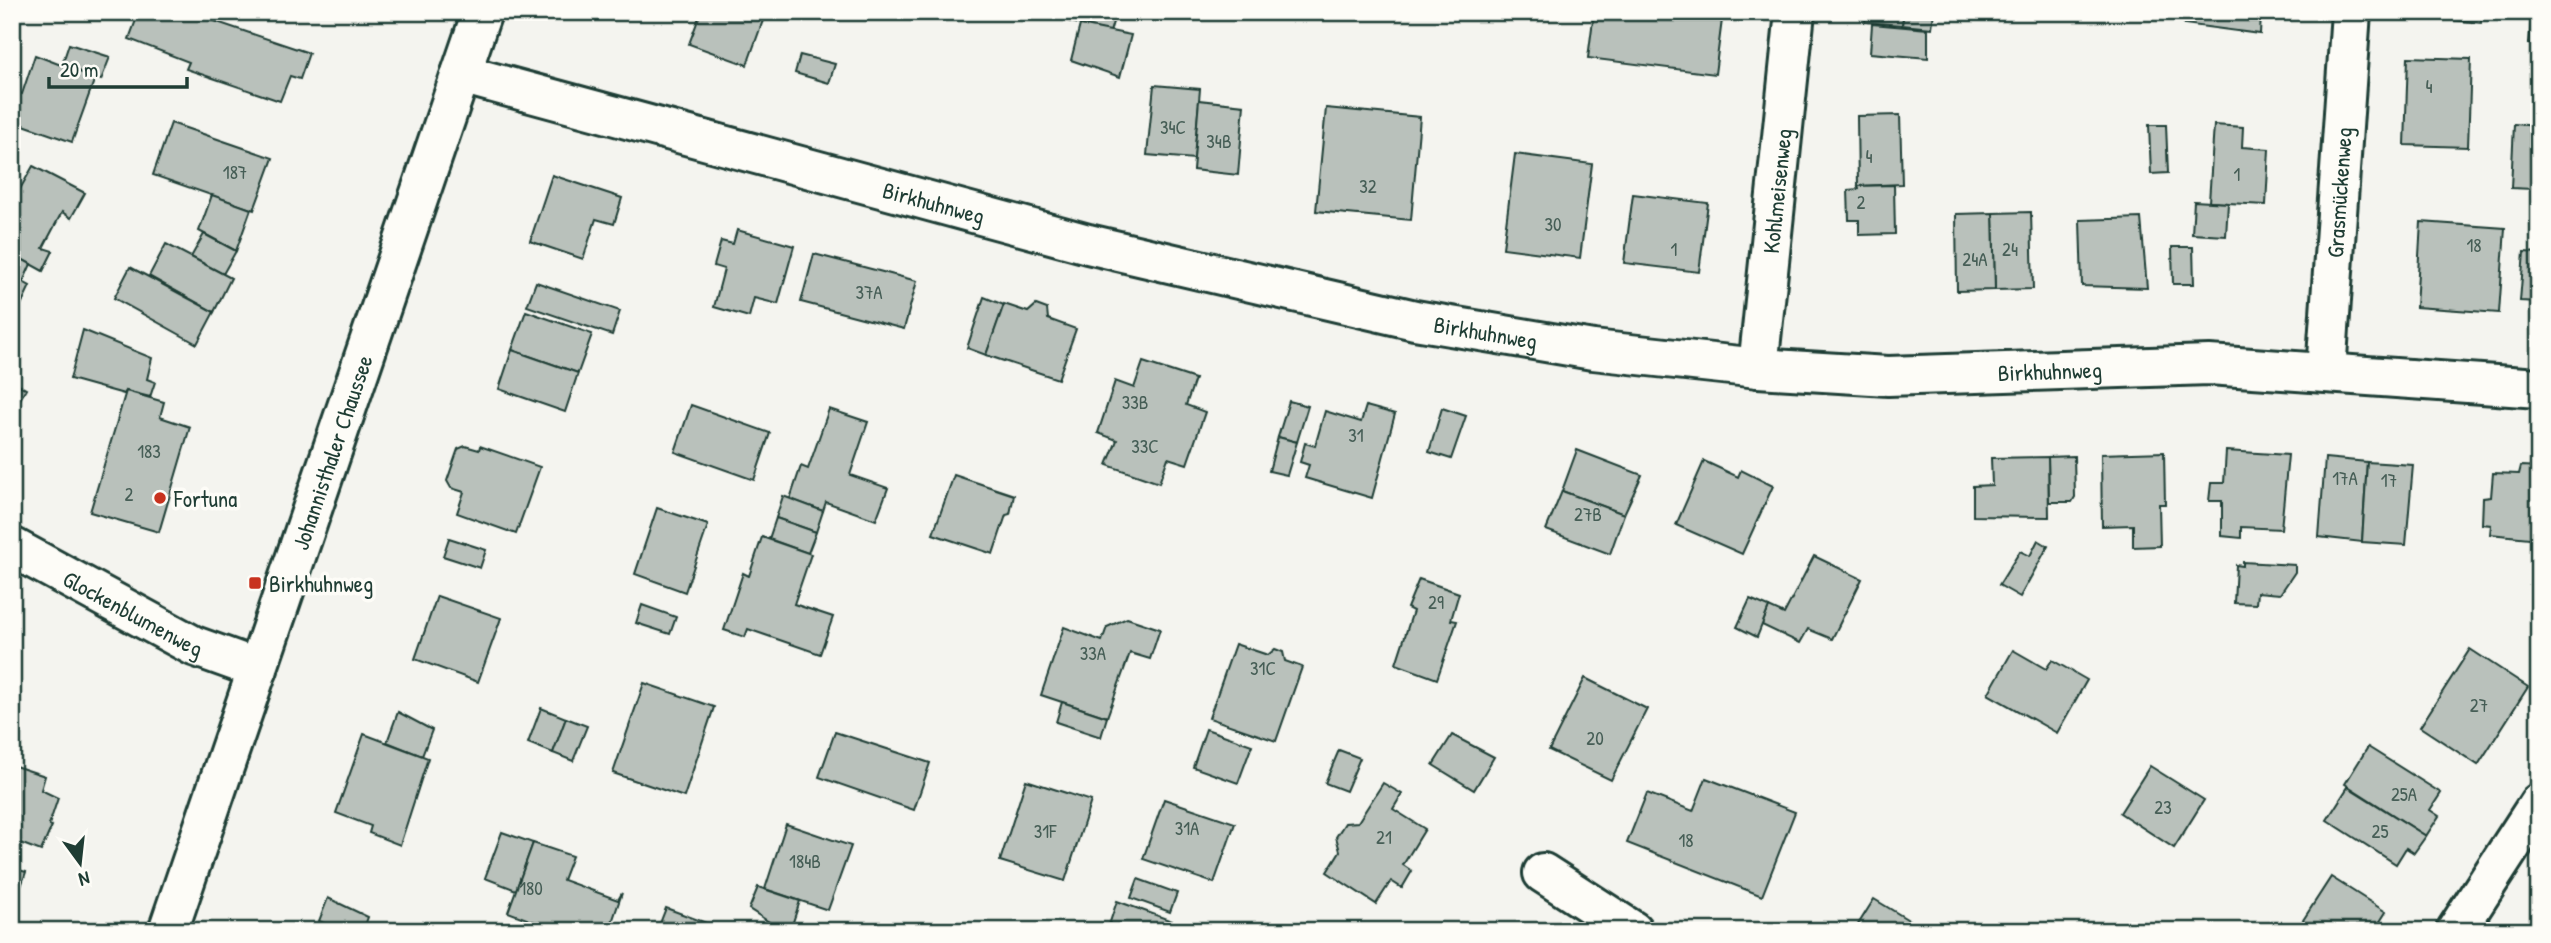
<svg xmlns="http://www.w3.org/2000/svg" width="2551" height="943" font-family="'Patrick Hand',sans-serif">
<rect width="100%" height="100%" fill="#f4f4ef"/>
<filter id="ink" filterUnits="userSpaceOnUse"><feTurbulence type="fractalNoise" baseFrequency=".0143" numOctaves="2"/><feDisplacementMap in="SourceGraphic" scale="14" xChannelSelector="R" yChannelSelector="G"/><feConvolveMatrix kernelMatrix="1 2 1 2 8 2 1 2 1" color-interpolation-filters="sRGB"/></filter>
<g filter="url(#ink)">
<g fill="#b9c1bb" stroke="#1f3d34" stroke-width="2">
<path d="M139 12 155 18 169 17 174 12H204L211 20 309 53 300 79 290 76 280 101 186 69 189 62 129 39Z"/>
<path d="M701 12H766L747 65 689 44Z"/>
<path d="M1057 12H1116L1110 32 1056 18Z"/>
<path d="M1594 12H1723L1715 74 1588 58Z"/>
<path d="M1866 12H1904L1902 25 1865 22Z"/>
<path d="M1904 12H1934L1932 28 1902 25Z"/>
<path d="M2185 12H2261L2260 34 2184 24Z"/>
<path d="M2413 12H2482L2481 23 2413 16Z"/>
<path d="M2532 12H2539V45L2529 44Z"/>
<path d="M1872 24 1928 29V58L1870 53Z"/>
<path d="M1080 25 1131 35 1120 77 1071 60Z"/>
<path d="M69 44 110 57 101 80 62 65Z"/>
<path d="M35 55 95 78 72 142 12 121V90L22 94Z"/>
<path d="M800 55 835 64 829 83 795 73Z"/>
<path d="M2408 57 2471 59 2468 147 2405 145Z"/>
<path d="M1154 85 1200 89 1194 159 1147 155Z"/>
<path d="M1199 100 1244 105 1238 175 1193 170Z"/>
<path d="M1326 108 1420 117 1411 220 1316 211Z"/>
<path d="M1900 115 1902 184 1858 186 1857 116Z"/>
<path d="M171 123 273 158 254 210 153 175Z"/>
<path d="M2514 124 2537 126 2533 189 2511 188Z"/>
<path d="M2149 125H2166L2168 173 2151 174Z"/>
<path d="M2214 125 2243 127 2242 147 2269 149 2266 205 2209 202Z"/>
<path d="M1515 154 1592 164 1580 258 1503 248Z"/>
<path d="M33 166 85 193 71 218 62 212 43 248 53 251 43 271 12 254V203Z"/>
<path d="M552 175 622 198 614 224 596 219 583 259 530 241Z"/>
<path d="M1894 185 1895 234 1859 235V220H1849L1848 190 1859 189 1858 186Z"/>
<path d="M1633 194 1708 203 1699 272 1624 263Z"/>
<path d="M212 195 251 209 236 251 199 231Z"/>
<path d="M2194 201 2228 203 2226 236 2192 234Z"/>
<path d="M2031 212 2033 289 1995 290 1993 213Z"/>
<path d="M1993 213 1995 290 1957 291 1956 214Z"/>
<path d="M2141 218 2147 288 2082 286 2080 220Z"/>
<path d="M2421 222 2505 228 2499 313 2416 307Z"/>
<path d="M737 230 794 246 778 304 754 298 749 317 714 307 724 269 714 266 721 241 733 244Z"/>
<path d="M204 234 236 251 223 274 191 257Z"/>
<path d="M166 244 231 278 214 312 149 276Z"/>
<path d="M2172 247H2193L2194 284H2173Z"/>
<path d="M2524 252 2539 253V302L2520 301Z"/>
<path d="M12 254 31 264 23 282 12 276Z"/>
<path d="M814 254 917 281 904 329 801 302Z"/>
<path d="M130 267 214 312 197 344 114 298Z"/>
<path d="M12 276 30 286 19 309 12 305Z"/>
<path d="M536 282 620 311 612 335 527 306Z"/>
<path d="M984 297 1004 305 986 355 967 348Z"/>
<path d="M1004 304 1028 312 1036 305 1047 309 1048 319 1076 329 1058 379 986 355Z"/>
<path d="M526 311 592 334 578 373 512 350Z"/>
<path d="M83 330 152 358 147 379 155 382 150 397 126 391 124 394 70 379Z"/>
<path d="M512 350 578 373 565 412 499 389Z"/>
<path d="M1143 362 1195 379 1186 405 1205 412 1187 464 1168 458 1159 483 1107 465 1117 440 1098 433 1115 381 1134 388Z"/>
<path d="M12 381 26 389 12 413Z"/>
<path d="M126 391 164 402 160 417 190 427 159 532 90 512Z"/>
<path d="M1289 401 1308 406 1297 442 1278 437Z"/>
<path d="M691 405 770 433 754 480 675 452Z"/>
<path d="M1366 406 1395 414 1372 498 1305 478 1309 465 1300 462 1305 443 1315 446 1325 411 1361 422Z"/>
<path d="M1442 408 1466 416 1451 459 1429 452Z"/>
<path d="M829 409 868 422 850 475 888 488 876 520 826 502 823 511 790 499 801 466 808 469Z"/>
<path d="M1278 437 1297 442 1287 475 1269 471Z"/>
<path d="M465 446 479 450 480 446 540 467 516 534 457 513 464 492 451 488 447 481 458 449Z"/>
<path d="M1577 450 1642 475 1624 514 1562 491Z"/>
<path d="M2226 451 2288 455 2281 529 2241 527V538L2222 536V501H2209L2211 483H2224Z"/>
<path d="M2164 452 2165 504H2159L2160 546 2133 547V525L2102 526 2101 454Z"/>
<path d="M2074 456 2075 497 2072 502H2049L2048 457Z"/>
<path d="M2048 457 2049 517 1973 516V486L1992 485 1991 458Z"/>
<path d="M2325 458 2367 462 2362 542 2319 537Z"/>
<path d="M1704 461 1738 477 1741 470 1773 486 1742 554 1676 525Z"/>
<path d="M2367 462 2413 465 2406 545 2362 542Z"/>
<path d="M2521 466 2539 467V539L2490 534 2491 525 2482 524 2483 498 2491 497 2493 473 2519 474Z"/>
<path d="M954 475 1014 495 1010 514 1006 515 993 554 933 534Z"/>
<path d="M1562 491 1624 514 1610 554 1546 530Z"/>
<path d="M783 496 823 511 816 532 776 518Z"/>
<path d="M657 508 708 525 685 592 635 574Z"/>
<path d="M776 518 816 532 808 553 769 539Z"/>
<path d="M762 537 811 554 794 604 833 617 820 654 748 629 745 637 724 630 743 573 749 576Z"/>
<path d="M449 538 486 550 480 568 443 556Z"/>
<path d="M2038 540 2048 546 2020 597 1999 585 2020 551 2030 556Z"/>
<path d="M1814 556 1862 579 1832 639 1808 629 1800 643 1762 625 1769 607 1784 614Z"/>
<path d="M2243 562 2295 565V572L2280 594 2257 592 2256 604 2234 603 2236 565 2243 566Z"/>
<path d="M1419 579 1459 593 1451 620 1457 621 1437 679 1396 664 1413 611 1407 608Z"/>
<path d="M437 596 501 618 478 682 415 659Z"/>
<path d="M1750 599 1769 607 1757 637 1737 627Z"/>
<path d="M642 605 676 617 670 634 636 623Z"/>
<path d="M1127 618 1160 629 1150 659 1130 653 1107 717 1041 695 1064 627 1102 641 1107 627Z"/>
<path d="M1235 644 1268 655 1275 649 1283 652 1285 661 1302 667 1276 741 1209 718Z"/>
<path d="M2470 649 2528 687 2478 765 2420 727Z"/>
<path d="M2013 650 2046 669 2052 660 2087 680 2057 733 1988 694Z"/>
<path d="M1585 678 1647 709 1611 780 1549 750Z"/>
<path d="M644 683 714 707 684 797 613 773Z"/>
<path d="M1062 702 1107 717 1101 737 1056 722Z"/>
<path d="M541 708 566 718 553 753 528 743Z"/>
<path d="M398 712 432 730 422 756 387 742Z"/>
<path d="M566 718 587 726 573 761 553 753Z"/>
<path d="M1206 729 1252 745 1238 783 1193 767Z"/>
<path d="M835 732 930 763 914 810 819 777Z"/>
<path d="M364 734 428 758 400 845 369 833 371 826 336 813Z"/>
<path d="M1452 735 1494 757 1474 790 1433 765Z"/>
<path d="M2368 747 2441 793 2430 810 2439 816 2426 836 2345 784Z"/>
<path d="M1339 750 1360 758 1346 791 1325 783Z"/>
<path d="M12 765 45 776 41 790 58 798 49 825 52 826 41 851 12 840Z"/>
<path d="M2150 766 2204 800 2174 848 2120 813Z"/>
<path d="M1706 778 1795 812 1762 896 1627 843 1647 793 1693 811Z"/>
<path d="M1026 780 1091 801 1065 881 1000 861Z"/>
<path d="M1383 783 1402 794 1393 809 1425 829 1403 865 1412 871 1402 888 1391 881 1376 904 1327 872 1340 851 1336 837 1345 823 1358 822Z"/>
<path d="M2348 787 2426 836 2414 853 2406 848 2396 864 2327 820Z"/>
<path d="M1164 799 1235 823 1214 883 1143 859Z"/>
<path d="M786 824 851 846 828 910 765 889Z"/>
<path d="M502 832 533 843 516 890 485 878Z"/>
<path d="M533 843 572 856 563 880 618 900 622 893 609 931H541L543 925 508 912Z"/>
<path d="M12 868 26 872 17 898 12 897Z"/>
<path d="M2331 877 2386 912 2374 931H2296Z"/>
<path d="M1138 879 1177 893 1170 912 1131 898Z"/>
<path d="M758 887 800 901 790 931H783L749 909Z"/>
<path d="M328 898 368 917 363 931H343L319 921Z"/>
<path d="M1874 899 1925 930 1854 931Z"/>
<path d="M1117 901 1175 922 1172 931H1107Z"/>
<path d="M666 908 712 925 710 931H657Z"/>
</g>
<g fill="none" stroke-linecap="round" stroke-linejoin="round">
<defs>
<g id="minor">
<path id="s1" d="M461 74 1088 244 1415 320 1593 350 1758 368 1888 376 2209 365 2539 388"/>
<path id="s2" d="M1758 368 1795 12"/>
<path id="s3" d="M2326 372 2351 12"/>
<path id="s4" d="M12 547 194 646 258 669"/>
<path d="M1543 873 1633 931"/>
<path id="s5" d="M168 931 482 12"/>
<path d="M2456 931 2539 803"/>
</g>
</defs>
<use href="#minor" stroke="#1f3d34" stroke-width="44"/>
<use href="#minor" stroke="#fdfcf7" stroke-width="38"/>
</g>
</g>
<g fill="#c8321e" stroke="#fdfcf7" stroke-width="2.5">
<circle cx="160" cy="498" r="7"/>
<rect x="248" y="576" width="14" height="14" rx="3.5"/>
</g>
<g text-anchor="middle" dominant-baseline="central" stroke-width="7" stroke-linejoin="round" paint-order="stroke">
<g font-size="19" fill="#465e56">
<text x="2429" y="86">4</text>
<text x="1173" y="127">34C</text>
<text x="1219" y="141">34B</text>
<text x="1869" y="156">4</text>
<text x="235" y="172">187</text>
<text x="2237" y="174">1</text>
<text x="1368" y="186">32</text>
<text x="1861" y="202">2</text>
<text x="1553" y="224">30</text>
<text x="2474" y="245">18</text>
<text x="1674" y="249">1</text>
<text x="2010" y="249">24</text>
<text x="1975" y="259">24A</text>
<text x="869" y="292">37A</text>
<text x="1135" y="402">33B</text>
<text x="1356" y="435">31</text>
<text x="1145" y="446">33C</text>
<text x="149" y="451">183</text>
<text x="2345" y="478">17A</text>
<text x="2389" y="480">17</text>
<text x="129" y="494">2</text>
<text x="1588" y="514">27B</text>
<text x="1436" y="602">29</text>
<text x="1093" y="653">33A</text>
<text x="1263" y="668">31C</text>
<text x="2479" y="705">27</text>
<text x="1595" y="738">20</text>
<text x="2404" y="794">25A</text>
<text x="2163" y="807">23</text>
<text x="1187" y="828">31A</text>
<text x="1045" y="831">31F</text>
<text x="2380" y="831">25</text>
<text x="1384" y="837">21</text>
<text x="1686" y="840">18</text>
<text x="805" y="861">184B</text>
<text x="531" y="888">180</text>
</g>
<g font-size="23" fill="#1f3d34" stroke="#fdfcf7">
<text stroke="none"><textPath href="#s2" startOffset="178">Kohlmeisenweg</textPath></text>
<text stroke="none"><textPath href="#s3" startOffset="180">Grasmückenweg</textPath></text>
<text stroke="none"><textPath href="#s1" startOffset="490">Birkhuhnweg</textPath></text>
<text stroke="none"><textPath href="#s1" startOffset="1057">Birkhuhnweg</textPath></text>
<text stroke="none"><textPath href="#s1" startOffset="1624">Birkhuhnweg</textPath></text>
<text stroke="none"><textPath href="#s5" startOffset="506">Johannisthaler Chaussee</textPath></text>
<text stroke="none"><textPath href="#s4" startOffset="138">Glockenblumenweg</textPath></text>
</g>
<g font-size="23" fill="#1f3d34" stroke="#fdfcf7" text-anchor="start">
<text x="174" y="498">Fortuna</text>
<text x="269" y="583">Birkhuhnweg</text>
</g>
</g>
<rect width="2551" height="943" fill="none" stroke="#fdfcf7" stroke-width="42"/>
<rect x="21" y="21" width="2509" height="901" fill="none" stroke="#1f3d34" stroke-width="2.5" filter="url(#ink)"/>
<g transform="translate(80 863) rotate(165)" stroke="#fdfcf7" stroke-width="5" paint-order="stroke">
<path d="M0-5L12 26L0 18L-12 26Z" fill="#1f3d34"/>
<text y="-10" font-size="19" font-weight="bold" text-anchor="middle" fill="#1f3d34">N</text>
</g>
<path d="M49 77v10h138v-10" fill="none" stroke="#1f3d34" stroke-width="3.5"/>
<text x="60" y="77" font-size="21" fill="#1f3d34" stroke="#fdfcf7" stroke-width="5" paint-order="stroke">20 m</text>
</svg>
